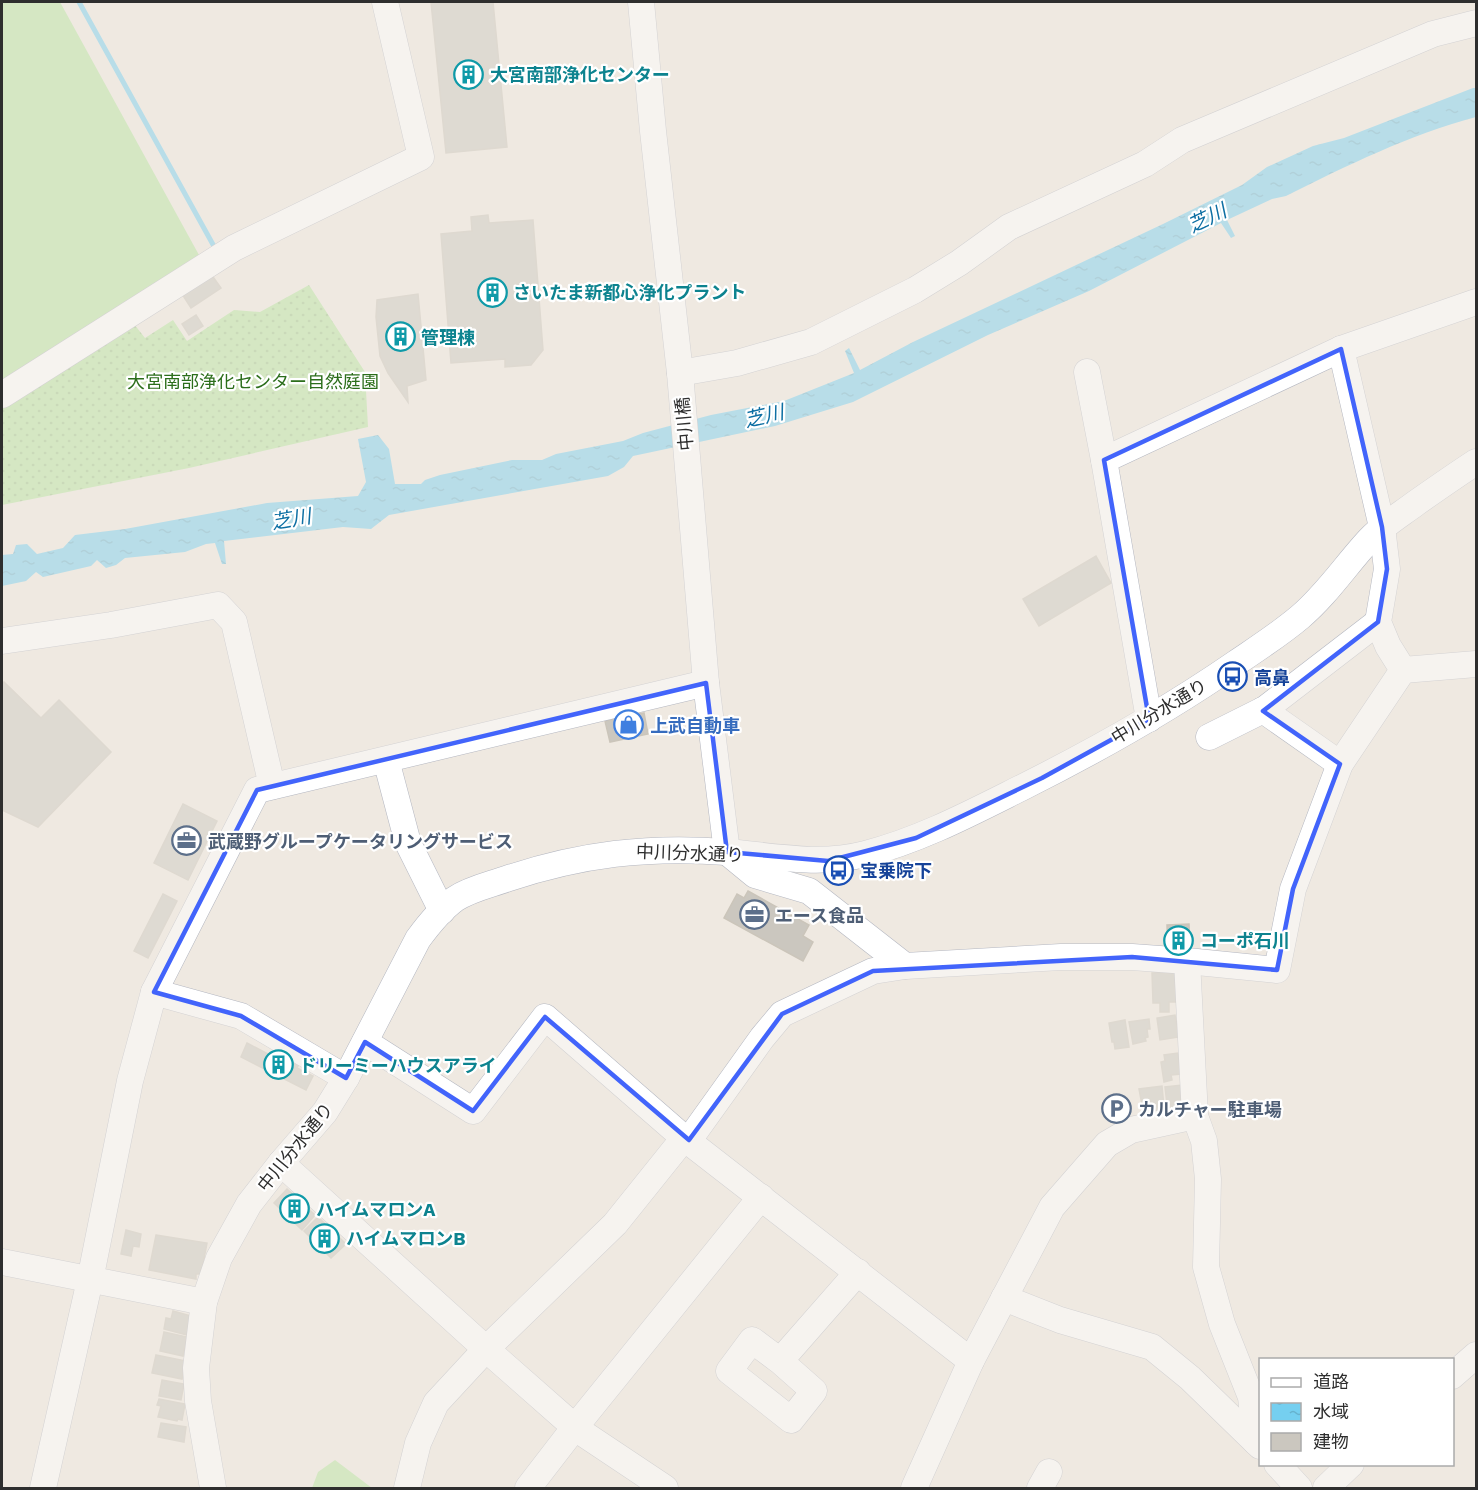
<svg xmlns="http://www.w3.org/2000/svg" width="1478" height="1490" font-family="'Work Sans','Noto Sans JP',sans-serif">
<defs>
<pattern id="garden-dots" width="8" height="8" patternUnits="userSpaceOnUse" patternTransform="scale(1.5)"><rect width="8" height="8" fill="#b6e59e"/><path d="M2 2h.1M6 6h.1" fill="none" stroke="#9dc588" stroke-width="1.8" stroke-linecap="round"/></pattern>
<pattern id="water-ripples" width="26" height="14" patternUnits="userSpaceOnUse" patternTransform="scale(1.5)"><rect width="26" height="14" fill="#75cff0"/><path d="M2 4q2-2 4 0t4 0M15 11q2-2 4 0t4 0" fill="none" stroke="#66b2ce"/></pattern>
</defs>
<rect width="100%" height="100%" fill="#efe9e1"/>
<g fill="#b6e59e">
<path d="M2 2H60L199 255 2 380Z"/>
<path d="M335 1460 372 1488H312L318 1472Z"/>
</g>
<path fill="url(#garden-dots)" d="M309 285 365 372 368 427 189 468 2 505V407L134 324 145 338 173 320 187 341 234 310 260 312Z"/>
<path fill="url(#water-ripples)" d="M1473 88H1476V117C1409 135 1348 165 1286 196L1272 199 1227 220 1235 236 1231 238 1221 223 1089 291 988 335 853 402 775 426 633 456 624 467 608 476 389 515 371 529 343 527 224 541 226 564H222L215 543 206 544 185 552 125 558 116 565 106 568 97 560 91 566 43 577 36 572 26 581 2 586V555L13 554 16 545 27 544 37 554 63 548 75 535 125 529 267 503 358 496 366 482 358 439 378 435 389 449 395 484H421L425 480 440 475 512 460H542L556 454 623 441 643 433 711 415 784 401 854 373 845 351 849 348 860 370 913 342 1163 224 1242 185 1267 167 1313 146 1344 138Z"/>
<g fill="none" stroke-linecap="round" stroke-linejoin="round">
<path stroke="#75cff0" stroke-width="5" d="M79 2 216 250"/>
</g>
<g fill="#cbc7bf" stroke="#cbc5ba" stroke-width="1.5">
<path d="M431 2H493L507 147 446 153Z"/>
<path d="M488 215 489 223 533 220 543 350 531 365 505 367V359L451 363 441 234 472 231 471 217Z"/>
<path d="M211 274 221 288 191 308 182 294Z"/>
<path d="M418 294 426 380 407 386 408 402 388 373 380 356 376 317 377 300Z"/>
<path d="M196 315 203 326 189 335 182 324Z"/>
<path d="M1096 556 1111 583 1039 626 1023 599Z"/>
<path d="M4 682 41 718 59 700 111 752 38 827 2 810V685Z"/>
<path d="M644 713 648 734 610 742 605 721Z"/>
<path d="M183 804 217 821 188 880 154 863Z"/>
<path d="M748 891 809 925 803 936 813 942 803 961 724 918 737 894 744 898Z"/>
<path d="M163 894 177 901 148 958 134 951Z"/>
<path d="M1189 924 1190 955H1168L1167 925Z"/>
<path d="M1179 972 1180 1002H1169V1012H1160V1003H1153L1152 973Z"/>
<path d="M1175 1015 1179 1037 1160 1040 1157 1018Z"/>
<path d="M1149 1019 1150 1029H1147L1148 1037 1145 1038 1146 1041 1133 1044 1129 1022Z"/>
<path d="M1125 1020 1129 1047 1115 1049 1114 1042H1112L1109 1023Z"/>
<path d="M247 1043 285 1063 290 1057 300 1062 297 1068 313 1076 306 1090 241 1057Z"/>
<path d="M1178 1053 1181 1074 1171 1075 1172 1080 1164 1082 1161 1062 1165 1061 1164 1055Z"/>
<path d="M1182 1085 1185 1111 1168 1113 1165 1087Z"/>
<path d="M1162 1086 1165 1118 1145 1121 1139 1089Z"/>
<path d="M287 1189 315 1215 302 1230 274 1203Z"/>
<path d="M318 1217 346 1244 331 1258 304 1231Z"/>
<path d="M126 1230 141 1234 139 1247 133 1246 131 1256 121 1254Z"/>
<path d="M156 1235 207 1243 201 1274H196V1279L149 1270Z"/>
<path d="M173 1311 191 1316 187 1335 164 1329 166 1318 171 1319Z"/>
<path d="M164 1332 187 1337 183 1356 160 1351Z"/>
<path d="M156 1355 186 1361 182 1379 152 1373Z"/>
<path d="M162 1380 184 1384 181 1400 159 1396Z"/>
<path d="M159 1399 185 1404 182 1420 178 1419 177 1421 158 1417 161 1406 157 1405Z"/>
<path d="M161 1423 186 1427 184 1442 158 1437Z"/>
</g>
<g fill="none" stroke-linecap="round" stroke-linejoin="round">
<defs>
<g id="minor">
<path d="M641 2 653 131 680 373 706 683 727 852 755 875 809 891 905 966 1061 957H1132L1187 961 1195 1116 1204 1141 1208 1179 1206 1267 1222 1324 1251 1397 1256 1442"/>
<path d="M1087 372 1104 460"/>
<path d="M680 373 737 363 811 342 915 290 959 263 1009 227 1145 164 1182 140 1433 34 1476 23"/>
<path d="M2 395 234 248 421 157 385 2"/>
<path d="M2 641 111 625 218 605 234 622 272 786"/>
<path d="M1403 670 1476 664"/>
<path d="M1263 710 1340 764"/>
<path d="M1149 719 1104 460 1341 349 1476 302"/>
<path d="M1209 737 1265 709 1378 622"/>
<path d="M386 760 408 843 442 911"/>
<path d="M1187 961 1277 970 1293 889 1340 764 1403 670 1388 646 1378 622 1387 569 1382 527 1341 349"/>
<path d="M154 992 241 1016 346 1078"/>
<path d="M365 1042 473 1111 545 1017 684 1138 971 1361"/>
<path d="M689 1140 762 1038 782 1014 873 971 905 966"/>
<path d="M281 1163 486 1349 578 1430 665 1488"/>
<path d="M2 1262 204 1302"/>
<path d="M1004 1298 1060 1320 1152 1347 1190 1378 1260 1446"/>
<path d="M780 1361 814 1391 791 1420 729 1371 752 1340 780 1361 858 1272"/>
<path d="M1452 1376 1476 1355"/>
<path d="M1277 1464 1299 1488"/>
<path d="M43 1488 90 1280 130 1081 154 992 257 790 706 683"/>
<path d="M213 1488 198 1401 196 1368 204 1302 219 1258 249 1204 281 1163 325 1112 346 1078 418 939C429 924 440 910 455 899 470 889 489 885 506 879 581 854 648 846 727 852 774 856 818 866 865 854 920 840 971 813 1021 788 1095 751 1168 710 1236 663 1258 648 1280 634 1300 617 1327 594 1345 566 1369 540 1383 525 1400 515 1416 503 1436 489 1456 475 1476 462"/>
<path d="M407 1488 418 1443 436 1403 486 1349 615 1224 684 1138"/>
<path d="M528 1488 575 1427 761 1197"/>
<path d="M914 1488 971 1361 1052 1207 1107 1144 1131 1130 1195 1116"/>
<path d="M1040 1488 1049 1472"/>
<path d="M1326 1488 1351 1464"/>
</g>
</defs>
<use href="#minor" stroke="#b4b7c1" stroke-width="27"/>
<use href="#minor" stroke="#fff" stroke-width="26"/>
</g>
<path d="M0 0H1478V1490H0ZM1341 349 1382 527 1387 569 1378 622 1263 711 1340 764 1293 889 1277 970 1132 957 873 971 782 1014 689 1140 545 1017 473 1111 365 1042 346 1078 241 1016 154 992 257 790 706 683 727 852 828 861 916 838 1042 778 1149 719 1104 460Z" fill="#efe9e1" fill-opacity=".55" fill-rule="evenodd"/>
<path fill="none" stroke="#4264fb" stroke-width="4.5" stroke-linejoin="round" d="M1341 349 1382 527 1387 569 1378 622 1263 711 1340 764 1293 889 1277 970 1132 957 873 971 782 1014 689 1140 545 1017 473 1111 365 1042 346 1078 241 1016 154 992 257 790 706 683 727 852 828 861 916 838 1042 778 1149 719 1104 460Z"/>
<defs>
<symbol id="building-ring" viewBox="-11 -11 22 22"><circle r="9.5" fill="#fff" stroke="#0f9aa8" stroke-width="1.5"/><path d="M-4-6H4V6H1V3H-1V6H-4ZM-2.5-4.3h1.7v1.8h-1.7ZM.8-4.3h1.7v1.8H.8ZM-2.5-1h1.7V.8h-1.7ZM.8-1h1.7V.8H.8Z" fill="#0f9aa8"/></symbol>
<symbol id="bus-ring" viewBox="-11 -11 22 22"><circle r="9.5" fill="#fff" stroke="#1a4fb4" stroke-width="1.5"/><path d="M-5-6H5V4H4V6H2V4H-2V6H-4V4H-5ZM-3.5-4V0h7V-4ZM-3.5 1.2v1.5H-2V1.2ZM2 1.2v1.5H3.5V1.2Z" fill="#1a4fb4"/></symbol>
<symbol id="shop-ring" viewBox="-11 -11 22 22"><circle r="9.5" fill="#fff" stroke="#3f7fe0" stroke-width="1.5"/><path d="M-5-2.5h2.3a2.7 3.5 0 0 1 5.4 0H5L5.5 6h-11ZM-1.5-2.5h3a1.5 2.3 0 0 0-3 0Z" fill="#3f7fe0"/></symbol>
<symbol id="office-ring" viewBox="-11 -11 22 22"><circle r="9.5" fill="#fff" stroke="#5c6f8a" stroke-width="1.5"/><path d="M-6-3h4V-5.5h4V-3h4V5H-6ZM-1-4.5V-3h2v-1.5ZM-6 0V1H6V0Z" fill="#5c6f8a"/></symbol>
<symbol id="parking-ring" viewBox="-11 -11 22 22"><circle r="9.5" fill="#fff" stroke="#5c6f8a" stroke-width="1.5"/><path d="M-3.5-5.5H1a3.5 3.5 0 0 1 0 7H-1V5.5H-3.5ZM-1-3.4V-.6H.8a1.4 1.4 0 0 0 0-2.8Z" fill="#5c6f8a"/></symbol>
</defs>
<g fill-rule="evenodd">
<use href="#building-ring" x="452" y="58" width="33" height="33"/>
<use href="#building-ring" x="476" y="276" width="33" height="33"/>
<use href="#building-ring" x="384" y="320" width="33" height="33"/>
<use href="#bus-ring" x="1216" y="660" width="33" height="33"/>
<use href="#shop-ring" x="612" y="708" width="33" height="33"/>
<use href="#office-ring" x="170" y="824" width="33" height="33"/>
<use href="#bus-ring" x="822" y="854" width="33" height="33"/>
<use href="#office-ring" x="738" y="898" width="33" height="33"/>
<use href="#building-ring" x="1162" y="924" width="33" height="33"/>
<use href="#building-ring" x="262" y="1048" width="33" height="33"/>
<use href="#parking-ring" x="1100" y="1092" width="33" height="33"/>
<use href="#building-ring" x="278" y="1192" width="33" height="33"/>
<use href="#building-ring" x="308" y="1222" width="33" height="33"/>
</g>
<g text-anchor="middle" dominant-baseline="central" stroke-width="4.5" stroke-linejoin="round" paint-order="stroke">
<g font-size="18" font-weight="bold" fill="#0d838f" stroke="#fff" text-anchor="start">
<text x="490" y="74">大宮南部浄化センター</text>
<text x="513" y="292">さいたま新都心浄化プラント</text>
<text x="421" y="337">管理棟</text>
<text x="1200" y="940">コーポ石川</text>
<text x="299" y="1065">ドリーミーハウスアライ</text>
<text x="316" y="1209">ハイムマロンA</text>
<text x="346" y="1238">ハイムマロンB</text>
</g>
<g font-size="18" fill="#2c6e1b" stroke="#fff">
<text x="253" y="381">大宮南部浄化センター自然庭園</text>
</g>
<g font-size="18" fill="#2e2e2e" stroke="#fff">
<text transform="translate(684 424) rotate(-95)">中川橋</text>
<text transform="translate(1159 711) rotate(-31)">中川分水通り</text>
<text transform="translate(690 853) rotate(2)">中川分水通り</text>
<text transform="translate(295 1147) rotate(-51)">中川分水通り</text>
</g>
<g font-size="18" font-weight="bold" fill="#164399" stroke="#fff" text-anchor="start">
<text x="1254" y="677">高鼻</text>
<text x="860" y="870">宝乗院下</text>
</g>
<g font-size="18" font-weight="bold" fill="#366cbe" stroke="#fff" text-anchor="start">
<text x="650" y="725">上武自動車</text>
</g>
<g font-size="18" font-weight="bold" fill="#4e5e75" stroke="#fff" text-anchor="start">
<text x="208" y="841">武蔵野グループケータリングサービス</text>
<text x="775" y="915">エース食品</text>
<text x="1138" y="1109">カルチャー駐車場</text>
</g>
<g font-size="20" font-style="italic" fill="#0d6fa3" stroke="#fff">
<text transform="translate(1207 218) rotate(-26)">芝川</text>
<text transform="translate(764 416) rotate(-13)">芝川</text>
<text transform="translate(291 519) rotate(-10)">芝川</text>
</g>
</g>
<rect width="1478" height="1490" fill="none" stroke="#2e2e2e" stroke-width="6"/>
<rect x="1259" y="1358" width="195" height="108" fill="#ffffff" stroke="#ababab" stroke-width="1.5"/>
<rect x="1271" y="1378" width="30" height="9" fill="#ffffff" stroke="#ababab" stroke-width="1.5"/>
<text x="1313" y="1388" font-size="18" fill="#2e2e2e">道路</text>
<rect x="1271" y="1403" width="30" height="18" fill="url(#water-ripples)" stroke="#ababab" stroke-width="1.5"/>
<text x="1313" y="1418" font-size="18" fill="#2e2e2e">水域</text>
<rect x="1271" y="1433" width="30" height="18" fill="#cbc7bf" stroke="#ababab" stroke-width="1.5"/>
<text x="1313" y="1448" font-size="18" fill="#2e2e2e">建物</text>
</svg>
